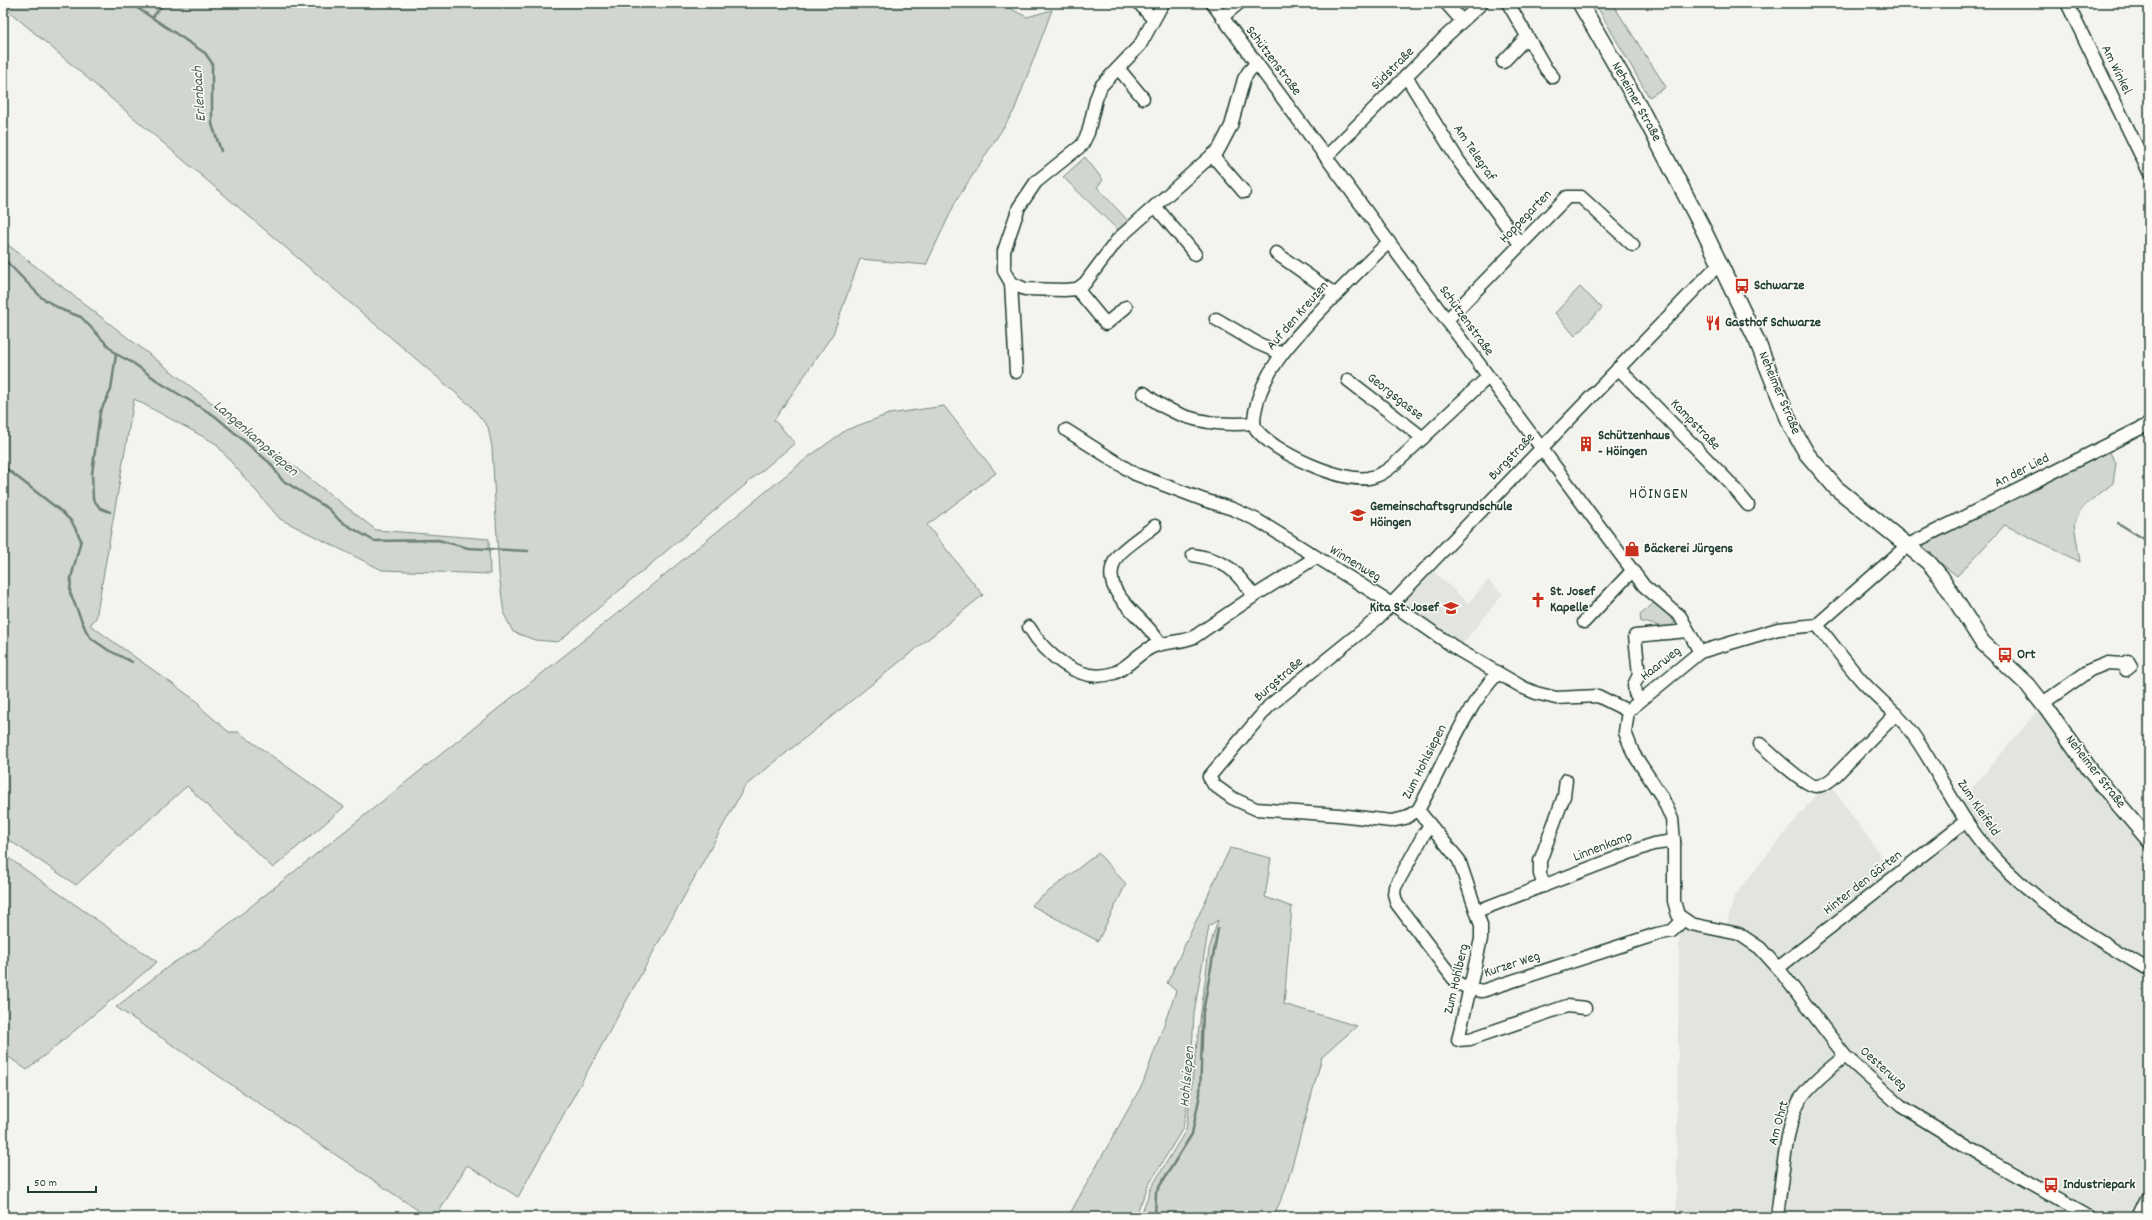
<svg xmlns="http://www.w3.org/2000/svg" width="2152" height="1220" font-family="Dekko,sans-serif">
<rect width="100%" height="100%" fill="#f4f4ef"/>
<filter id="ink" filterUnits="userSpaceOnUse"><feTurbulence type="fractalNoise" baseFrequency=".025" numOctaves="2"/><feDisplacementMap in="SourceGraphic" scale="8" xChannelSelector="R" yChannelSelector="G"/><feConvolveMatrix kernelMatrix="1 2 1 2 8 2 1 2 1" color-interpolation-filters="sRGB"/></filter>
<g filter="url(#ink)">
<g fill="#e2e5df">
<path d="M1432 570 1468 603 1488 580 1503 594 1462 645 1408 606 1407 598 1410 595Z"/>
<path d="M2039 709 2149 843V1217H1676L1679 929 1724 935 1734 896 1818 792 1833 789 1892 871 1952 820 1961 801Z"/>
</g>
<g fill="#d1d6d1" stroke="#788a82">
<path d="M3 3H999L1027 17 1052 10 1014 111 956 201 926 265 860 259 833 334 774 420 795 443 558 642 535 640 513 632 504 614 499 574 492 447 488 427 471 406 3 6Z"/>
<path d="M1595 3H1612L1666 87 1649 97Z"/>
<path d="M1085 157 1103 180 1097 187 1129 222 1119 231 1063 177Z"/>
<path d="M3 241 376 530 489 539 490 574 382 570 280 519 215 443 134 399 96 618 90 625 198 702 201 708 229 732H238L344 807 273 868 187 786 76 885 3 836Z"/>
<path d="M1580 287 1602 308 1575 336 1555 313Z"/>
<path d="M944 406 996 473 927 525 983 595 745 786 518 1197 467 1165 436 1217H428L116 1007 173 963 200 947 625 607 807 458 846 430 889 414Z"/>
<path d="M2108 449 2116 463 2113 483 2081 509 2074 524 2080 562 2005 525 1957 576 1918 545Z"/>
<path d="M1654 603 1676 620 1671 627C1661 628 1651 623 1641 622L1640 615Z"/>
<path d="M1230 848 1271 858 1265 897 1292 907 1284 1004 1357 1026 1322 1057 1285 1191 1273 1217H1140L1151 1188 1186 1130 1209 949 1218 920 1209 926 1194 1013 1190 1090 1183 1128 1148 1186 1135 1217H1068L1143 1083 1176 991 1167 983Z"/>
<path d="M1098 853 1126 884 1098 941 1031 905Z"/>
<path d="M3 854 157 962 27 1070 3 1053Z"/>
</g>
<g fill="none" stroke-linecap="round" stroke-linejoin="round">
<g stroke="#6e8179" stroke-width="2.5">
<path d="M130 3 205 53 212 63V124L221 151"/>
<path d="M152 18 164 3"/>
<path d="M3 258 42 298 62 310 81 317 116 354 133 363 162 384 215 416 270 463 282 480 329 509 340 521 374 541 438 540 468 548 528 551"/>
<path d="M3 466 62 512 72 522 81 540 71 578 70 593 87 633 92 639 108 650 132 662"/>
<path d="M110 512 100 508 93 499 92 474 100 412 111 390 116 354"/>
<path d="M2118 523 2149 542"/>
<path d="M1155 1217 1156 1192 1192 1134 1200 1094 1203 1012 1218 929"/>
</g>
<defs>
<g id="minor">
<path d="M1139 3 1153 19"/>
<path d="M1163 3 1140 45 1101 86 1096 99 1088 133 1082 145 1036 182 1019 207 1004 251V271L1011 283 1025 289 1064 290 1077 289 1085 283 1118 239 1219 149 1231 126 1244 79 1249 71 1256 64"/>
<path d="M1212 3 1588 511 1644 586 1680 616 1700 652"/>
<path d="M1446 3 1462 21"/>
<path d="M1508 3 1546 69 1553 77"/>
<path d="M2067 3 2149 172"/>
<path d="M1222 17 1239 3"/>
<path d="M1503 62 1527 37"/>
<path d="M1118 68 1143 98"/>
<path d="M1406 76 1458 160 1520 244"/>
<path d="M1212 155 1244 192"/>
<path d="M1326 157 1445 37 1482 3"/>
<path d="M1155 206 1195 254"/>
<path d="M1389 242C1365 264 1343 287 1320 311 1293 340 1262 371 1255 412 1254 418 1253 424 1256 429 1273 452 1340 482 1368 478 1380 476 1388 470 1397 462L1488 377"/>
<path d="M1276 253 1336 295"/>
<path d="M1011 283 1016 372"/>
<path d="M1077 289 1106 324 1126 307"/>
<path d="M1216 319 1257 343 1282 354"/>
<path d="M1447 320 1567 197H1581L1633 245"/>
<path d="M1618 368 1729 482 1748 505"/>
<path d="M1348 380 1423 438"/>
<path d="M1144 393C1176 420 1213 427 1254 423"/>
<path d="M1066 430 1135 474 1204 500 1233 509 1257 520 1392 604 1460 651 1524 688 1536 693 1556 698 1598 696 1628 711"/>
<path d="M1155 526C1146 533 1122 549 1117 557 1094 592 1147 617 1160 644"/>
<path d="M1193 555C1227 561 1234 569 1254 596"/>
<path d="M1584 622 1633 570"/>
<path d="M1817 625C1832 643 1845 662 1861 680 1876 697 1895 711 1909 729 1936 765 1953 807 1981 842 2026 898 2088 934 2149 970"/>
<path d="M1029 627C1045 654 1080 685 1114 673 1129 667 1138 653 1152 647 1166 641 1180 643 1194 637L1254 596 1315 558"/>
<path d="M1498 673C1461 712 1445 764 1418 810L1405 818 1391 821 1339 815 1256 809 1232 798 1214 785 1209 777 1269 706 1378 618 1720 263"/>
<path d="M1640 700 1635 693 1634 685 1639 675 1635 636 1688 631"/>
<path d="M2043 703 2090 670 2108 663 2123 664 2128 661 2131 666 2126 670 2123 664"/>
<path d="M1760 744C1770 753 1805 786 1816 786 1823 786 1828 782 1833 778L1896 714"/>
<path d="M1418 810 1459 860 1481 925V939L1458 1040 1470 1039 1567 1006 1585 1008"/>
<path d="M1430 825 1424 834 1395 887 1394 894 1397 904 1456 982 1470 989 1482 991 1657 934 1672 931 1683 920"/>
<path d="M1544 886 1540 874V861L1564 796 1566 780"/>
<path d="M1477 911 1653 844 1674 841"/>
<path d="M1778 968 1966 821"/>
<path d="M1777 1217C1781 1188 1786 1120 1801 1098 1813 1081 1831 1068 1845 1056"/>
<path d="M2090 1217 1987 1159 1901 1106 1845 1056 1778 968 1760 948 1739 934 1691 924 1678 915 1674 901V841L1672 819 1662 797 1633 753 1625 732 1628 711 1700 652 1778 629 1817 625 1908 545 2149 424"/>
<path d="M2140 1217 2149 1198"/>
</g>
<path id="major" d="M1580 3 1638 104 1702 227 1757 341 1792 428 1807 454 1836 488 1928 562 1941 577 1982 642 2028 685 2047 709 2093 774 2149 840"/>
</defs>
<use href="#minor" stroke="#1f3d34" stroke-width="15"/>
<use href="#major" stroke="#1f3d34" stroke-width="18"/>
<use href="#minor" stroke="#fdfcf7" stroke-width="12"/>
<use href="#major" stroke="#fdfcf7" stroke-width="15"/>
</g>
</g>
<defs>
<symbol id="bus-bare" viewBox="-9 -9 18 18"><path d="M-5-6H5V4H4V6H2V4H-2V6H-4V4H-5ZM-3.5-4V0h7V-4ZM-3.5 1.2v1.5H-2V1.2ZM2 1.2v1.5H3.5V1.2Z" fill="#c8321e" stroke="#fdfcf7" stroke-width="2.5" paint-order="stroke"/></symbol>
<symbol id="restaurant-bare" viewBox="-9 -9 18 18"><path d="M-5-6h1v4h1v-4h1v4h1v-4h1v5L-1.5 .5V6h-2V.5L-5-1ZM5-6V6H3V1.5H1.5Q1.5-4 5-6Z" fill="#c8321e" stroke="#fdfcf7" stroke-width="2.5" paint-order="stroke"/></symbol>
<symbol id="building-bare" viewBox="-9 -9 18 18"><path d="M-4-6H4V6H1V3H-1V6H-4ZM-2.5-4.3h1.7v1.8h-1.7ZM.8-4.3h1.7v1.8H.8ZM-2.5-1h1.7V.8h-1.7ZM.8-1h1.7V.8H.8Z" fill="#c8321e" stroke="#fdfcf7" stroke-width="2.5" paint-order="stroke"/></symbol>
<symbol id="school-bare" viewBox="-9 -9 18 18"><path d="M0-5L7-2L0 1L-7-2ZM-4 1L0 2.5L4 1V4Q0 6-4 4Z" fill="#c8321e" stroke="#fdfcf7" stroke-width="2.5" paint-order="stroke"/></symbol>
<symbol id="shop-bare" viewBox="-9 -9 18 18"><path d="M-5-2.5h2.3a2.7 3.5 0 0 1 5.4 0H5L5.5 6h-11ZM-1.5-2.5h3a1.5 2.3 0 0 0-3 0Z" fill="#c8321e" stroke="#fdfcf7" stroke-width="2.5" paint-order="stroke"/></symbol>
<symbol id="church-bare" viewBox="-9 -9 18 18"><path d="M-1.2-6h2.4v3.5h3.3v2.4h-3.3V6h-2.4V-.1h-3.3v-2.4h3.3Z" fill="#c8321e" stroke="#fdfcf7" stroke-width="2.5" paint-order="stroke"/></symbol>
</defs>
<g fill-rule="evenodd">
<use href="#bus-bare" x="1731" y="275" width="22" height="22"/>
<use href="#restaurant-bare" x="1702" y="312" width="22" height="22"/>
<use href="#building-bare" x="1575" y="433" width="22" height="22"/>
<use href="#school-bare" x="1347" y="504" width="22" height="22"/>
<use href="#shop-bare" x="1621" y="538" width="22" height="22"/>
<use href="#church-bare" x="1527" y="589" width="22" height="22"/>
<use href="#school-bare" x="1440" y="597" width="22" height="22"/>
<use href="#bus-bare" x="1994" y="644" width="22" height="22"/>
<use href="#bus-bare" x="2040" y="1174" width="22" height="22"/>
</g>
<g text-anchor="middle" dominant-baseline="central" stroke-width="3" stroke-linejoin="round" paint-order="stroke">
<g font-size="14" fill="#1f3d34" stroke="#fdfcf7">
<text transform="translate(1273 61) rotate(53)">Schützenstraße</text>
<text transform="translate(1393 69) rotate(-45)">Südstraße</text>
<text transform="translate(2116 70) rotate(64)">Am Winkel</text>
<text transform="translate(1636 102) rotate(61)">Neheimer Straße</text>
<text transform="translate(1474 153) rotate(56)">Am Telegraf</text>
<text transform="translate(1526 217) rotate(-46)">Hoppegarten</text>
<text transform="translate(1298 316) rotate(-49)">Auf den Kreuzen</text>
<text transform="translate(1466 321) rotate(54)">Schützenstraße</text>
<text transform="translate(1779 393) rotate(67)">Neheimer Straße</text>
<text transform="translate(1395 397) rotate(38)">Georgsgasse</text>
<text transform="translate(1695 425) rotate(46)">Kampstraße</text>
<text transform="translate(1512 457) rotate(-46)">Burgstraße</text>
<text transform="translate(2022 471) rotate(-27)">An der Lied</text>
<text transform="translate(1355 564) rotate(31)">Winnenweg</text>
<text transform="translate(1661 664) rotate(-38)">Haarweg</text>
<text transform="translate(1279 680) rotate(-41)">Burgstraße</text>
<text transform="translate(1425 762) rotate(-63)">Zum Hohlsiepen</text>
<text transform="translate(2095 772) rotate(52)">Neheimer Straße</text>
<text transform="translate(1978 808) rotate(56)">Zum Kleifeld</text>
<text transform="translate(1603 847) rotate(-21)">Linnenkamp</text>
<text transform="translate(1863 883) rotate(-38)">Hinter den Gärten</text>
<text transform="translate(1512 965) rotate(-18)">Kurzer Weg</text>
<text transform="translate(1457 979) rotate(-77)">Zum Hohlberg</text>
<text transform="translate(1883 1069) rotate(42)">Oesterweg</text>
<text transform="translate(1779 1123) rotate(-75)">Am Ohrt</text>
</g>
<g font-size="14" font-weight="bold" fill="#1f3d34" stroke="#fdfcf7" text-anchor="start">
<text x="1754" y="286">Schwarze</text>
<text x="1725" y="323">Gasthof Schwarze</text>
<text x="1598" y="436">Schützenhaus<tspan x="1598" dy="16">- Höingen</tspan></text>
<text x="1370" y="507">Gemeinschaftsgrundschule<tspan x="1370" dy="16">Höingen</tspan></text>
<text x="1644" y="549">Bäckerei Jürgens</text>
<text x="1550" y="592">St. Josef<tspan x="1550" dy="16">Kapelle</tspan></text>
<text x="1439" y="608" text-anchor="end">Kita St. Josef</text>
<text x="2017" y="655">Ort</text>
<text x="2063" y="1185">Industriepark</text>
</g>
<g font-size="15" font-style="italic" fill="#475f56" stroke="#fdfcf7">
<text transform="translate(200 94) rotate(-94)">Erlenbach</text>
<text transform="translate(255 439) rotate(41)">Langenkampsiepen</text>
<text transform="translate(1188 1077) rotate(-85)">Hohlsiepen</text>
</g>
<g font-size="16" letter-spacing="1" fill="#1f3d34" stroke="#fdfcf7">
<text x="1659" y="494">HÖINGEN</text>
</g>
</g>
<rect width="2152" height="1220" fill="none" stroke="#fdfcf7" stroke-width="16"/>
<rect x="8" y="8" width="2136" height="1204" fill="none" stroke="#1f3d34" stroke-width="1.5" filter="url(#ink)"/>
<path d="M28 1186v6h68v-6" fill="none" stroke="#1f3d34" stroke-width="2"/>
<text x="34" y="1186" font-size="12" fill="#1f3d34" stroke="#fdfcf7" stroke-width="3" paint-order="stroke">50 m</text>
</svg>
